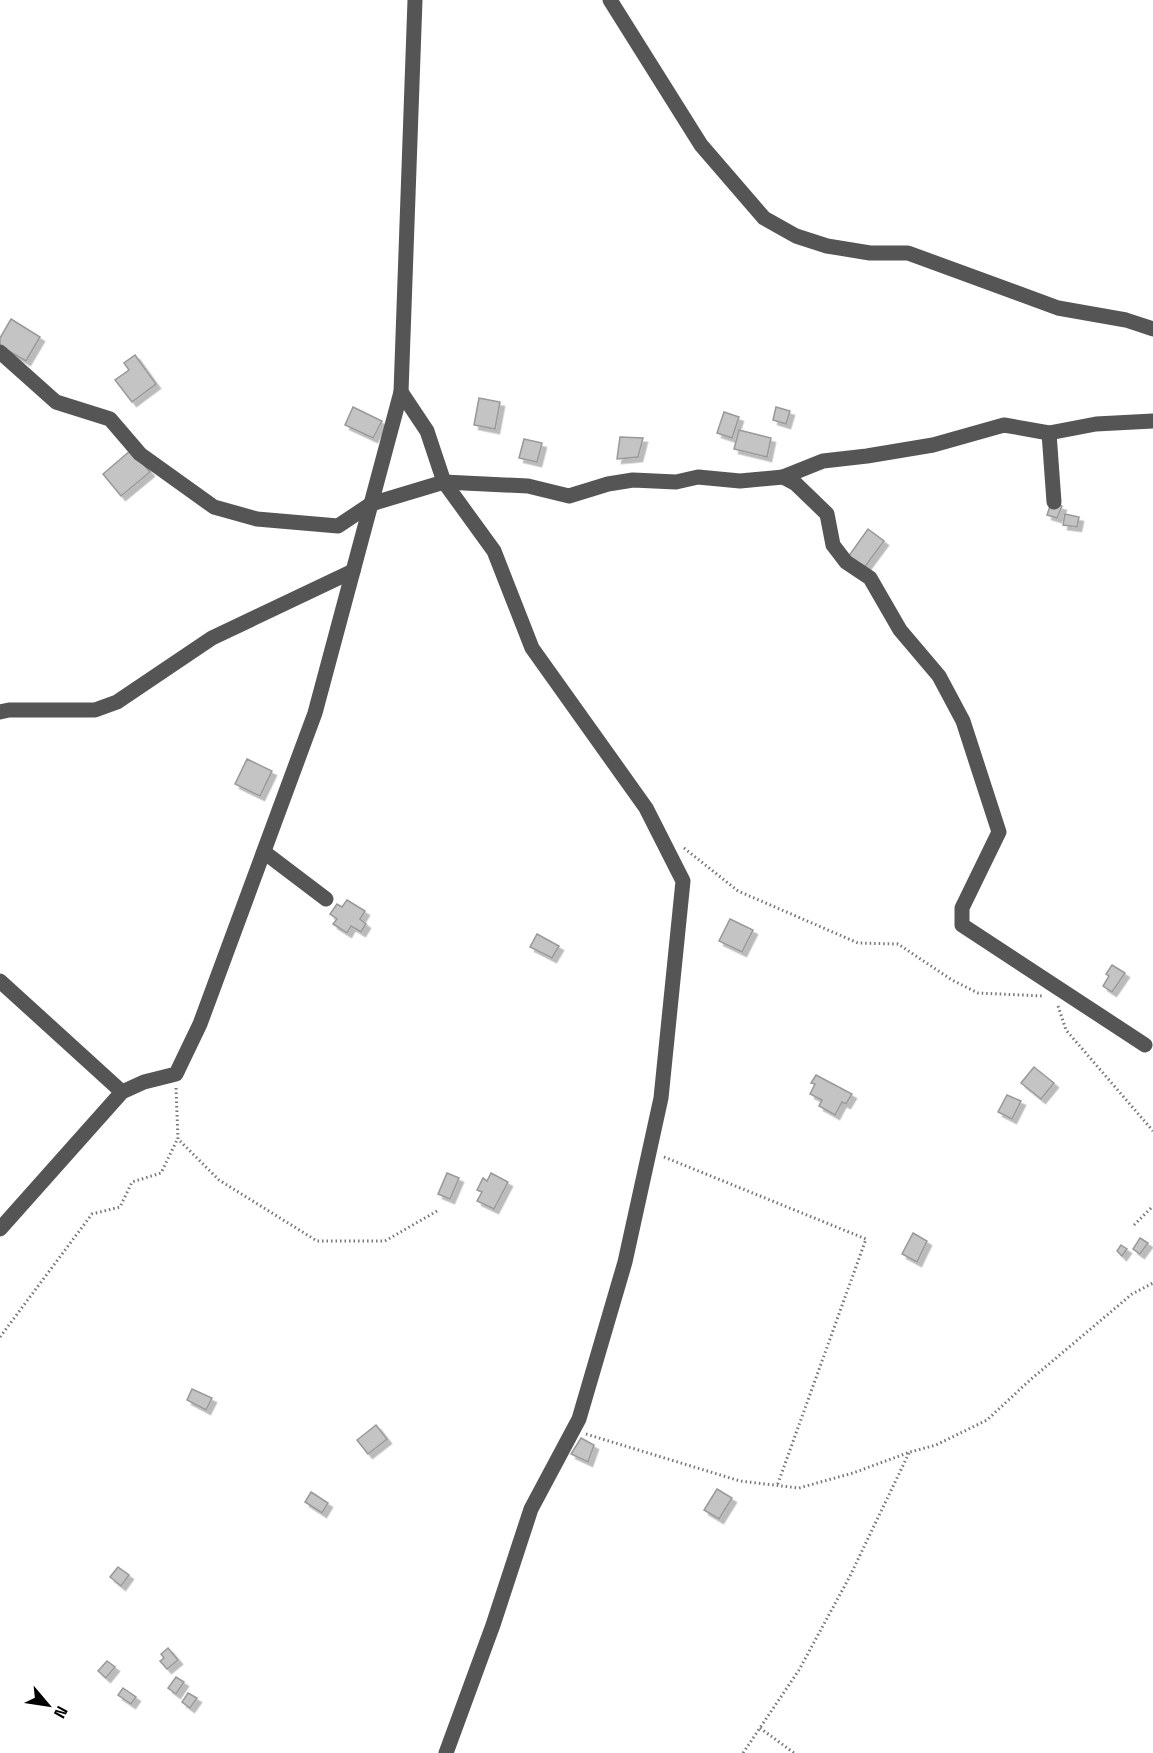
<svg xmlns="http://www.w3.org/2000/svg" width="1153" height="1753" font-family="'Space Grotesk',sans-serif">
<defs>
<filter id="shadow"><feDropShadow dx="4.5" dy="4.5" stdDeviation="0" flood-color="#0004"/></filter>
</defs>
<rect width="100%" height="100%" fill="#fff"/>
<g fill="#c4c4c4" stroke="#999" stroke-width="1.5" filter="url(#shadow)">
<path d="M11 319 40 337 26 361 0 346V338Z"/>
<path d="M135 355 156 384 132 402 115 380 129 370 124 363Z"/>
<path d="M479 398 500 402 495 429 474 425Z"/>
<path d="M353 407 382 421 373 438 345 425Z"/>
<path d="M776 407 790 411 786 424 773 420Z"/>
<path d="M724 412 739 417 732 438 717 433Z"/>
<path d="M739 430 771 438 767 457 734 449Z"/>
<path d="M620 437 643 438 638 457 617 459Z"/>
<path d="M524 439 542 443 537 462 519 458Z"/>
<path d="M131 450 150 472 121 496 103 474Z"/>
<path d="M1051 503 1062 506 1057 518 1047 515Z"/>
<path d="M1065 514 1079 517 1077 527 1063 525Z"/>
<path d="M868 529 884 541 864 568 848 557Z"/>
<path d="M247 759 272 771 260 796 235 784Z"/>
<path d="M347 900 365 911 360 919 366 924 361 932 351 926 347 933 333 924 337 919 330 914 337 904 342 907Z"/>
<path d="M730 919 753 930 742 952 719 941Z"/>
<path d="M537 934 559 946 552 958 530 947Z"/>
<path d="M1112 965 1125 973 1112 992 1103 986 1109 976 1106 974Z"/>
<path d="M1034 1067 1054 1083 1041 1099 1021 1083Z"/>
<path d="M816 1075 852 1094 846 1104 842 1102 835 1115 819 1106 822 1100 810 1094 815 1084 811 1083Z"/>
<path d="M1007 1095 1021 1101 1012 1119 998 1112Z"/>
<path d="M447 1173 459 1178 450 1199 438 1194Z"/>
<path d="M491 1173 508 1182 494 1209 477 1201 482 1192 477 1190 483 1178 487 1181Z"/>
<path d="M913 1233 927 1241 917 1262 902 1254Z"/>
<path d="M1140 1238 1148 1243 1140 1254 1133 1249Z"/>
<path d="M1121 1245 1127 1249 1122 1256 1117 1251Z"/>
<path d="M192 1389 212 1398 206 1410 187 1400Z"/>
<path d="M376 1425 387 1439 368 1454 357 1440Z"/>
<path d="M581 1438 594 1445 588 1462 571 1454Z"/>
<path d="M717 1489 732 1498 719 1519 704 1510Z"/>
<path d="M311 1492 328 1503 322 1513 305 1502Z"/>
<path d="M118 1567 129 1575 121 1586 110 1577Z"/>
<path d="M168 1648 178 1660 167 1669 160 1661 164 1658 161 1654Z"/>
<path d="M107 1661 115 1667 106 1678 98 1671Z"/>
<path d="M176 1677 184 1682 176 1694 168 1688Z"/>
<path d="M123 1688 136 1697 131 1704 118 1695Z"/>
<path d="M188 1693 197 1698 190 1708 182 1702Z"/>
</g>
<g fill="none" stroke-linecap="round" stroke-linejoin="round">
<g stroke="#777" stroke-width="3" stroke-dasharray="1.5 3" stroke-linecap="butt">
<path d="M684 848 738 891 858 943 898 944 952 980 978 993 1043 996"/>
<path d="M1058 1006 1066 1030 1153 1131"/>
<path d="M176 1088 178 1139 219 1180 317 1241H385L437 1211"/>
<path d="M664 1157 866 1239 777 1486"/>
<path d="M1134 1225 1153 1206"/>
<path d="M0 1337 92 1214 120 1207 132 1182 161 1173 177 1140"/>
<path d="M586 1434 740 1481 799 1488 853 1473 910 1452 936 1445 987 1420 1030 1380 1132 1294 1153 1283"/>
<path d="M760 1728 794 1753"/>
<path d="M743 1753 799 1670 850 1576 909 1453"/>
</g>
<g stroke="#555" stroke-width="15">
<path d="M610 0 701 145 764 218 796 236 827 246 870 253H908L1058 308 1126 320 1153 329"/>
<path d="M0 352 56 402 110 419 140 454 214 507 257 519 338 526 371 504 444 482 427 431 401 392"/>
<path d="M1049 433 1096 424 1153 421"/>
<path d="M783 477 823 461 867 456 933 445 1004 425 1049 433 1054 502"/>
<path d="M444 482 494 551 532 648 646 808 683 881 661 1098 625 1262 579 1419 531 1509 493 1625 446 1753"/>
<path d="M444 482 528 486 569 496 608 484 633 480 676 482 698 477 740 481 783 477 796 484 827 514 833 545 846 562 870 578 900 630 939 676 963 721 999 832 962 908V925L1145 1045"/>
<path d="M0 712 9 710H95L117 702 212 638 353 571"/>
<path d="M264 852 326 899"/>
<path d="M0 981 122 1092"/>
<path d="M0 1229 122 1092 144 1082 176 1074 200 1024 315 713 401 392 415 0"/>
</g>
</g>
<g transform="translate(48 1705) rotate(119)" stroke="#ffffff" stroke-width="4.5" paint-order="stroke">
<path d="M0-4.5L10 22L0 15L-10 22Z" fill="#000000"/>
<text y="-9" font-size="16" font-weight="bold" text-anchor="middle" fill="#000000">N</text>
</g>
</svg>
